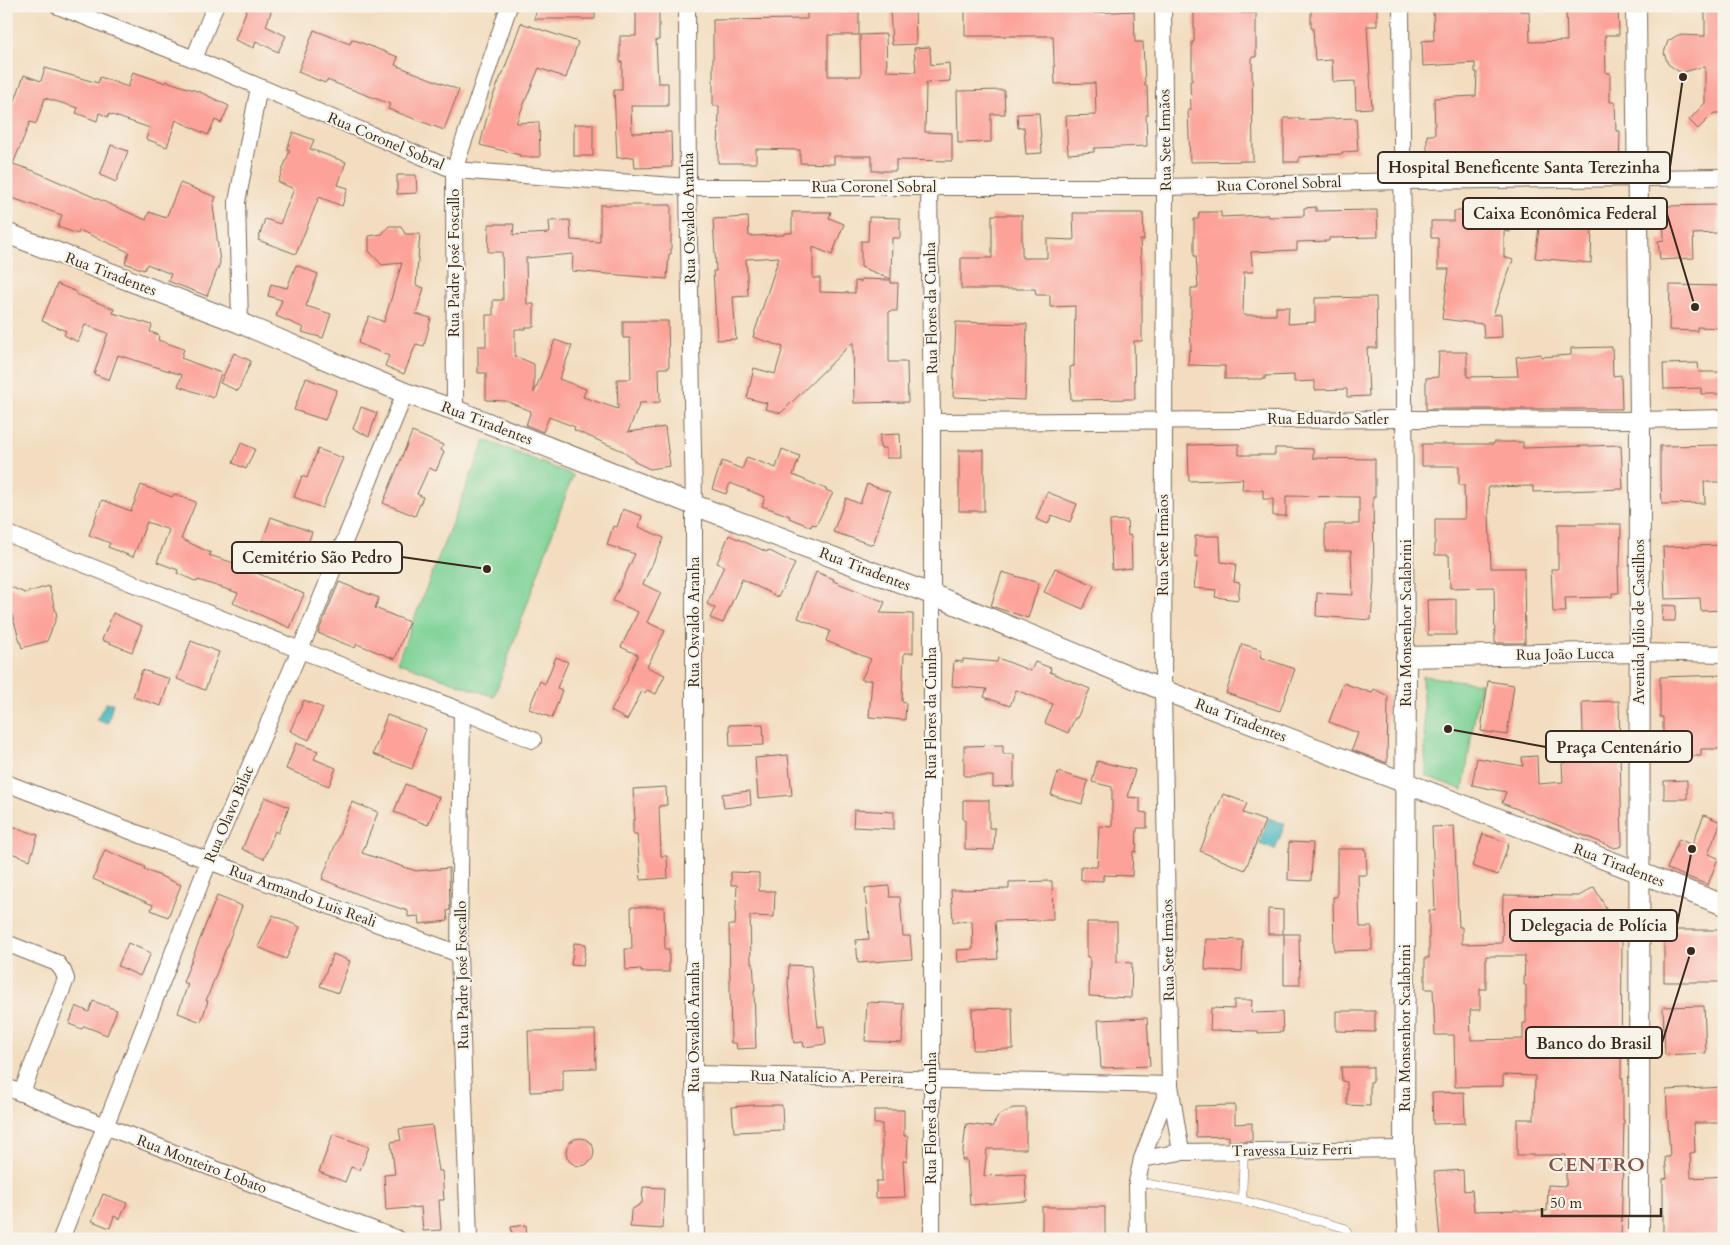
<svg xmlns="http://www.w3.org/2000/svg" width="1730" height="1245" font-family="Cardo,serif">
<rect width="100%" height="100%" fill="#f7f3e8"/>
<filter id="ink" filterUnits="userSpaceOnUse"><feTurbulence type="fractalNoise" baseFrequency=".02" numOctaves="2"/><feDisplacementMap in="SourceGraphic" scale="10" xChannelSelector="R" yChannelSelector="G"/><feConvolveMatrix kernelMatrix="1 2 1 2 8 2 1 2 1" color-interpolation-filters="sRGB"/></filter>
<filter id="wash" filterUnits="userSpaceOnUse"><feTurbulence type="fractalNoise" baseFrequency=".0096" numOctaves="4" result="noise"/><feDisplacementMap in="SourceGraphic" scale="20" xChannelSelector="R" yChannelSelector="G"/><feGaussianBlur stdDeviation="1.12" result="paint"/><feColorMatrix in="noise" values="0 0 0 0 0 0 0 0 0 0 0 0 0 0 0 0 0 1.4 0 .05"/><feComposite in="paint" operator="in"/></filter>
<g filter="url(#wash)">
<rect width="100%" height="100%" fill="#f3ddc0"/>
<g fill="#7cd195" stroke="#5c7e5a">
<path d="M485 440 573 475 494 697 397 662Z"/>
<path d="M1422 676 1480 683 1463 790 1426 776Z"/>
</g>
<g fill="#45b5bd" stroke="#40706e">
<path d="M106 703H113L108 723 96 720Z"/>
<path d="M1269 818 1285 824 1275 850 1259 844Z"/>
</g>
<g id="blocks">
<g fill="#fca299" fill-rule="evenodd">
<path d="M248 6H273L266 26 286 36 278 52 256 41 254 48 235 40Z"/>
<path d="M538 6H595V19H534Z"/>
<path d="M636 6H659V40H656L658 83H668V106H631L632 133 671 132 672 167 635 168 634 157 617 158 614 90H622V62H620V36H636Z"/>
<path d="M807 6H859V35H828V76H861L860 35 886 34 887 71 916 72 914 48 930 47 931 65 949 63 950 81 926 83 925 132 952 133V161L896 160V171H872V156H834V164L800 163V150L756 149V163H718L719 106H713V20L807 19Z"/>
<path d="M890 6H915L916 44 892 45Z"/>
<path d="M965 6H1094V13L1134 11 1135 42H1143L1145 86H1147L1148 115H1146L1147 146 1094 148V152L1068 154 1066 116 1096 115 1095 83 1055 84 1053 36H965Z"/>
<path d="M1194 6H1241V13H1256V57H1252L1253 161 1190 162 1188 110H1191L1190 81H1192V42H1194Z"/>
<path d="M1311 6H1377V26H1367L1372 108 1356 109 1355 81 1333 82 1332 60 1315 61 1313 28H1311Z"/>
<path d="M1520 6V11H1529L1530 42 1567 41 1566 7 1618 6 1619 35H1605L1606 73H1610V102H1615L1616 131H1620L1619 168 1542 169V159L1485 158V160L1468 159V161L1445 160V158H1427V135H1435L1434 98 1476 96 1477 72H1475V63L1423 66 1422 41 1434 40 1433 8Z"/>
<path d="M1705 6H1724V113H1714L1698 129 1689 120 1705 103V66L1684 72 1678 71 1668 64 1664 53 1668 41 1678 35 1705 36Z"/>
<path d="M521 23 578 42 566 78 539 68 516 123 539 122 540 157H520V155L480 145 491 101 501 76H502Z"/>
<path d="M314 30 350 44 352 39 398 57 395 65 459 90 444 130 388 109 390 104 327 80 325 83 298 72Z"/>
<path d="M45 68 98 83 100 77 128 87 133 72 166 83V81L200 92 229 106 221 123 215 120 208 135 176 120 167 147 146 139 150 128 109 114 108 117 99 113 97 121 76 113 78 108 45 98 36 124 30 122 13 164 34 171 146 220 149 212 166 218 180 183 216 197 213 205 220 263 207 296 168 281 171 274 147 264 144 270 125 263 129 252 79 230 78 234 58 227 62 215 6 196V126L24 75 41 81Z"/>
<path d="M1004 90 1005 114H991V142L958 143 957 91Z"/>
<path d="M1039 113 1042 153 1026 154 1024 127 1018 128 1017 114Z"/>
<path d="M1284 118H1299V120L1356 118 1358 151 1342 152V154L1299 157V162H1284Z"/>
<rect x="574" y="124" width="19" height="32"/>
<path d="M293 132 314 140 310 149 346 162 338 185 348 188 342 206 319 197 296 254 258 240 265 219 280 224 294 189 278 182 290 150 287 149Z"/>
<path d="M111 145 128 151 116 182 100 175Z"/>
<path d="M397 175H416L417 193 397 194Z"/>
<path d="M600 205H671V254H669L667 279 572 271 573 254 526 258 527 304H534V327H526V329H515V356L534 364V393L555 340 572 346 559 379 586 389 583 397 618 409 617 379H631L630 338H623V321H668L669 368H659L660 402 640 403 628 432 665 427 670 466 650 469 637 463 623 451 574 430 575 427 549 417 543 432 526 425 531 411 506 401 486 400V373H478V346H486V315H493V300H503L502 252H488L489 224H514L513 235 550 233 549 221 570 220 571 240 600 242Z"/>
<path d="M1718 205V233L1693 234 1694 258 1660 260 1658 241 1664 240 1663 206Z"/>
<path d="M1316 207V211L1377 210 1378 237 1329 238V241L1297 242V250L1251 252 1253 272H1244L1243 315H1276V307H1289L1288 324 1315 322V298L1376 297 1377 348H1367L1369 396 1347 397V389L1315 390V381L1294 382V375L1265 376V379H1225V366L1188 365 1189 350H1191L1190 319H1191V288H1198L1196 256H1194V219H1198L1199 212H1221V217L1268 215 1269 217 1304 216V208Z"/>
<path d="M1477 208 1513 214 1510 232 1504 231V257L1513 260 1493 315 1501 314 1502 337 1484 338 1483 324 1442 319 1449 269H1438V238H1431V221H1454V211H1477Z"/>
<path d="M792 212H831L829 218 844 224 832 255 813 247V278H820V292L855 293V281L861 282V279L891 280V283H898L897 311H889V362H907L908 402 854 403 853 342 781 413 765 409 767 403 747 398 754 368 775 374 783 347 753 337 779 257 746 259 748 296 733 297 736 339 717 340 713 271H716L713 219 748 217 749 236 784 235V233H792Z"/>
<path d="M1073 213H1143L1144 240H1140L1142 275V341H1134L1135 399 1071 400 1070 367 1074 366 1075 306 1050 307V295H1036L1035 289H961V258H992V215H1022V258H1047V239L1074 240Z"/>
<path d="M869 217 900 218V238H892L891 279 861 267V241H868Z"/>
<path d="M1592 225 1591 263 1535 258 1539 228Z"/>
<path d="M389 226H401L405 234H420L416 285 424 288 416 314 431 318 424 346 416 344 404 374 385 366 389 356 358 343 369 316 384 322 402 263 382 265 369 251V236L382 234Z"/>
<path d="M296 265 318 274 306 306 331 314 323 338 302 332 304 328 276 316 282 300 268 296 271 284 287 288Z"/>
<path d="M57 284 77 292 76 294 114 309 113 313 152 325 150 332 159 335 158 340 184 349 181 358 221 373 213 398 178 386 182 375 118 355 109 380 94 374 108 333 85 325 78 342 64 335 66 331 42 321Z"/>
<path d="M1670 285 1724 286V328L1697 327V331L1669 330Z"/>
<path d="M956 322 1027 324 1025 400 953 397Z"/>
<path d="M1612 347 1613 376 1621 375 1622 409H1426V378L1438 377 1439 352H1467V377L1518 376 1516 357 1541 354V357L1571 355V348Z"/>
<path d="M234 353 251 361 238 391 220 383Z"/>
<path d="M1698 363 1699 372H1723V394H1701V388L1664 389 1663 364Z"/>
<path d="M306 378 337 390 325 420 294 410Z"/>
<path d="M361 407 377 413 369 436 353 429Z"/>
<path d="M412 432 443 445 441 450 444 452 436 471 429 468 417 494 423 497 415 516 383 503Z"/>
<path d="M900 434 901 458H886V448H880V435Z"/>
<path d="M1494 442H1523V448L1621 445 1623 489 1533 492V486L1488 487 1491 568H1524L1525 643H1495L1494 587 1450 588 1449 555H1435V519H1465L1464 485H1459V466H1422V444H1494Z"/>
<path d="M241 443 255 449 246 469 233 463Z"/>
<path d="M1239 444V455H1275V448H1287L1313 449V458L1375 459V497H1373L1374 580 1371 620 1316 616 1317 593 1353 595 1351 551H1325V524H1359V497L1286 496V516H1273V499H1263V490H1242L1243 479 1189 481 1188 445Z"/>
<path d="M1724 445V482H1704L1705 503 1662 504 1661 482H1660V446Z"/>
<path d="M318 449 343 458 322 508 294 497 302 476 307 478Z"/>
<path d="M782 449 800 456 793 475 826 489V490L833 493 816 525 812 524 811 527 789 518 790 516 762 506 765 497 730 483 726 494 712 489 722 461 742 469 747 457 776 468Z"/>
<rect x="959" y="450" width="25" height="61"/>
<path d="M867 484 890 492 873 545 833 532 846 498 860 504Z"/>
<path d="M141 485 172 497 174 494 196 502 181 539 211 553 209 555 237 564 304 594 290 628 233 603 238 593 198 580 197 582 177 573 178 570 157 562 169 530 147 522 133 557 108 547 110 543 89 535 102 500 131 511Z"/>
<path d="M1047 492 1077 504 1070 522 1052 515 1048 524 1036 519Z"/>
<path d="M623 509 642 516 639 527 664 538 643 584 661 593 647 622 665 631 647 667 665 675 656 694 647 690 645 693 642 691 627 720 611 711 628 679 627 678 638 655 621 647 638 612 613 601 635 554 607 545 613 526 617 527Z"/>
<path d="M271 517 312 532 303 557 262 542Z"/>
<path d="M1127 520 1128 536 1131 535 1132 568 1112 570 1110 521Z"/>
<path d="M1558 524H1621L1620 566H1618L1619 593H1612V597L1565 598 1566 612H1553L1551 569H1558Z"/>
<path d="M729 535 767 552 768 550 795 564 778 597 742 579 723 623 710 618 715 608 707 604 724 566 717 563Z"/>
<path d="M1195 536H1220L1221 562 1236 564 1234 582 1240 583 1238 600 1215 597 1216 590 1194 588 1198 556 1195 557Z"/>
<path d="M1724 545V610L1701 611 1700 598 1665 599 1663 547Z"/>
<path d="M1055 568 1094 585 1083 609 1044 592Z"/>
<path d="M816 572 834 579 833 581 885 602 880 613 913 614V653H904L902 702 906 703 905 720 869 717 872 680H861L871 659 826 641 830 631 798 618Z"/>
<path d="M1002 572 1039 583 1028 618 991 606Z"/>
<path d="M339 582 379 598 375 608 409 622 395 659 357 644 355 648 318 633Z"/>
<path d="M6 585 25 593 49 586 57 616 47 641 22 648 12 615 6 612Z"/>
<path d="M1456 599V635H1428L1427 600Z"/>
<path d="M1663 605 1676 606 1675 621H1662Z"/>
<path d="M113 613 142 626 132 652 102 640Z"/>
<path d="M191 641 219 652 205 690 177 679Z"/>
<path d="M1242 644 1262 650 1260 657 1295 669 1280 711 1226 693Z"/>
<path d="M556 657 568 662 557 688 562 690 552 718 529 709 540 681 545 684Z"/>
<path d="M998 658 1031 671 1035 662 1051 668 1050 672 1090 689 1077 718H1075L1068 733 1045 723 1053 704 1016 690 1010 706 984 697 987 689 952 686 954 661 963 662V659L997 662Z"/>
<path d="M142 670 170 679 161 706 133 697Z"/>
<path d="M1724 675V749H1701V756H1663V717H1660V677Z"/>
<path d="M1488 681 1514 685 1507 735 1481 731Z"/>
<path d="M1343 683 1372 693 1374 689 1388 696 1387 763 1352 750 1358 733 1329 722Z"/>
<path d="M304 700 323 708 309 740 290 731Z"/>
<path d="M1619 701 1622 846 1615 848 1502 803 1506 792 1472 785 1477 758 1523 766 1522 757 1537 756 1538 784 1563 782 1562 764 1570 758V734H1583L1582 702Z"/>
<path d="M387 715 426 729 412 769 373 754Z"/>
<path d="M763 724 764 745 730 746 729 725Z"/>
<path d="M296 743 318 751 314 759 336 768 329 786 286 769Z"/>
<path d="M1003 745V754H1014V786L993 787V776H964V746Z"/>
<path d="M788 755 792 795 758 798 755 758Z"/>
<path d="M1097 761 1135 770 1128 797 1140 798V812L1147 813V828H1137L1136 852 1133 851 1132 876 1103 875V881L1081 880V866L1097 867 1099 826 1112 827V787L1092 782Z"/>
<path d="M1058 772 1088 781 1082 804 1051 795Z"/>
<path d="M1687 780V799H1664V781Z"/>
<path d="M405 784 439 797 428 825 394 812Z"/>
<path d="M666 787 667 805 659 806 661 856H667L668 878 641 880 637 834H633V820H635L633 789Z"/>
<path d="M750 791 751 805 724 808 722 794Z"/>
<path d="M1223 794 1247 803 1243 813 1265 821 1245 870 1200 851Z"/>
<path d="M265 797 289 807 278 833 275 831 264 859 242 849Z"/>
<path d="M963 800H989V828H995L994 850 965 849V820H963Z"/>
<path d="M352 802 378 812 362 853 416 871 449 868 450 910 447 911 448 921 420 924 419 916 408 917V911L365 897 322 879Z"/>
<path d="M854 810 894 812V829L853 827Z"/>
<path d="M1704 815 1721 822 1708 854 1718 858 1708 885 1667 869 1679 839 1692 845Z"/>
<path d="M6 824 38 835 30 860 6 851Z"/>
<path d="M1454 826 1459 927H1462V944L1502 943 1503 895 1579 896 1594 887 1622 936 1621 1078H1623V1120H1624L1621 1239H1440L1434 1172 1463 1170 1464 1191 1472 1190 1474 1211 1519 1210V1211H1547L1548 1185 1566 1186V1155H1517V1119H1534L1535 1076 1503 1075V1086L1455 1087 1454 1035H1435L1433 989H1425V958H1429V910L1435 911 1432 827ZM1486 956H1525L1524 985H1526V1023H1523V1039L1471 1040 1470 1010H1480V989H1486Z"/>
<path d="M1483 834 1509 843 1498 875 1472 866Z"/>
<path d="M1289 842 1313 843 1311 881 1288 880Z"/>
<path d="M1337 849H1366L1367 875H1358L1360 927H1372V950L1334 951 1333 897H1337Z"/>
<path d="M105 850 145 867 144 869 181 885 168 917 151 910 153 905 93 879Z"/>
<path d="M731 872 759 873V891H775L774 917 750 916 751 963H753L755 991H754L756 1048 737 1049 736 1043H731L729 925H735L737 885H731Z"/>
<path d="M1052 881 1053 920 995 921 998 959 958 962 957 950 973 949 972 921 953 922 951 890 1009 889V882Z"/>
<path d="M889 886 890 897H900L903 936H910L912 959 858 963 856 940 869 939 865 888Z"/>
<path d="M217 896 242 906 206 1001H208L201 1022 178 1013 188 984 183 982Z"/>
<path d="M631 907H664L665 949H669V972H641V969L626 970 625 949H632Z"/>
<path d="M1268 909 1283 910V934H1268Z"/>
<path d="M273 915 300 927 286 959 258 947Z"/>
<path d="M1087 922H1117V962L1132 963 1131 998 1089 996 1090 957H1087Z"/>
<rect x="1664" y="930" width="58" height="52"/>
<path d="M1284 934H1299L1300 985H1284Z"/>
<path d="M1206 939 1243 940 1242 971 1205 970Z"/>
<path d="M128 943 151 953 140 976 118 966Z"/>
<path d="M574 943 586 944 583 966 571 965Z"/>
<path d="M333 954 350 961 338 993 320 986Z"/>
<path d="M789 965 811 966 818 1027 824 1026 826 1044 804 1047 803 1042 794 1043 788 984Z"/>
<path d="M1234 1000H1252L1251 1013 1282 1012 1283 1032 1258 1033V1031L1210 1030 1211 1008 1234 1009Z"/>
<path d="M93 1001 117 1010 107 1035 84 1026 82 1029 69 1024 76 1006 89 1012Z"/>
<path d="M867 1002 904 1004 902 1043 865 1041Z"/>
<path d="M1704 1006 1706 1053 1665 1055 1663 1007Z"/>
<path d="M1012 1008 1013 1049 973 1050 972 1009Z"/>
<path d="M1336 1011H1375V1032L1336 1031Z"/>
<path d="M1147 1018 1150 1066 1101 1068 1098 1020Z"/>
<path d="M595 1030 596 1068 563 1069V1091L530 1092 528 1031Z"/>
<path d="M1341 1067H1373V1082H1370V1106L1347 1105V1082L1342 1081Z"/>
<path d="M1724 1087V1123H1694L1695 1152 1690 1153 1691 1178 1724 1176V1239H1663V1179L1667 1178 1665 1157H1670L1666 1090Z"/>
<path d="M1464 1092 1465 1123 1433 1124 1432 1093Z"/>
<path d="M754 1105H782L783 1130 734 1132 732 1107Z"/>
<path d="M1235 1105V1124L1252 1123V1141H1229V1136L1196 1137 1195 1106Z"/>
<path d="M1013 1108H1026V1149H987L984 1176 1025 1174 1027 1201 970 1205 967 1160H962L966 1124 992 1127 999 1115Z"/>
<path d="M874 1110H904V1136H908L907 1161H903L905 1197 876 1198V1181H882V1124H874Z"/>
<path d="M432 1125 439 1171H442L444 1200H439L441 1230 423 1231 421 1207 386 1210 384 1175 395 1174 391 1142 401 1140 399 1129Z"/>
<path d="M333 1134 369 1147 360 1170 351 1167 345 1182 319 1172Z"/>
<circle cx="580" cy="1152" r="14"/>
<path d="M643 1187 664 1188 662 1229 630 1227 631 1210 642 1203Z"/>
<path d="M103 1194 127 1203 120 1219 114 1216 110 1228 92 1221Z"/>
<rect x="1042" y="1207" width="63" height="32"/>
<path d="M526 1225 527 1239H513L511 1227Z"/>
</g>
</g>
</g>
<g filter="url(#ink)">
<use href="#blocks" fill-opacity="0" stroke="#7b6957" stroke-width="1"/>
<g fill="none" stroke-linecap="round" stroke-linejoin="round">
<defs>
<g id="service">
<path d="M1137 1182 1242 1200 1345 1228 1350 1239"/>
<path d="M1242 1200 1244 1151"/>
</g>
<g id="minor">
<path d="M58 6 194 59 454 170 688 187H1165L1402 181 1724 177"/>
<path d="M687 6 688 187 694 505V1074L696 1239"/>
<path d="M1401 6 1406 657"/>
<path d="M194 59 215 6"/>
<path d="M929 187 932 422V1239"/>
<path d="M240 323 237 202 259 87"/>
<path d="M455 410 454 170 509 6"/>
<path d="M932 422 1404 419 1640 420 1724 418"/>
<path d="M6 533 300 650 462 711 533 740"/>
<path d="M1639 652 1724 654"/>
<path d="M462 711 459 954 469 1239"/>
<path d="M6 783 209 861 459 954"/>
<path d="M6 943 57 963 63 971 66 979 22 1092"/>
<path d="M694 1074 1170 1085"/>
<path d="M6 1087 304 1204 398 1239"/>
<path d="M1181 1152 1404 1149"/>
<path d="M1142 1159 1181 1152 1170 1085 1163 690 1165 187 1163 6"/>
<path d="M61 1239 209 861 300 650 405 393"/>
<path d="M1138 1239 1137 1182 1142 1159 1169 1087"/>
</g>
<g id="tertiary">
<path d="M1636 6 1640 420 1639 1239"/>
<path d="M6 233 240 323 405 393 455 410 694 505 931 594 1163 690 1724 905"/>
<path d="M1409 1239 1404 1149 1406 657 1639 652"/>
</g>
</defs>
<use href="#service" stroke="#7b6957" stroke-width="9"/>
<use href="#minor" stroke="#7b6957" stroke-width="18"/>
<use href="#tertiary" stroke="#7b6957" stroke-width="22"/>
<use href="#service" stroke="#fff" stroke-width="8"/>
<use href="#minor" stroke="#fff" stroke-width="16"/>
<use href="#tertiary" stroke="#fff" stroke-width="20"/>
</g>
</g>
<g text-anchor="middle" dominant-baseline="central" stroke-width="4" stroke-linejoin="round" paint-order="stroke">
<g font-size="15" fill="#3b2a1e" stroke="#f7f3e8">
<text transform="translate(1165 140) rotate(-91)">Rua Sete Irmãos</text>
<text transform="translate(386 141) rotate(23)">Rua Coronel Sobral</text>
<text transform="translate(1279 184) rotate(-2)">Rua Coronel Sobral</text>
<text x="874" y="187">Rua Coronel Sobral</text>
<text transform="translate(689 218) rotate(-91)">Rua Osvaldo Aranha</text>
<text transform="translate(454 263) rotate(-90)">Rua Padre José Foscallo</text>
<text transform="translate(111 274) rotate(21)">Rua Tiradentes</text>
<text transform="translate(931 308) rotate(-91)">Rua Flores da Cunha</text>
<text x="1328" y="419">Rua Eduardo Satler</text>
<text transform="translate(487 423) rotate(21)">Rua Tiradentes</text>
<text transform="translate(1163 545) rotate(-90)">Rua Sete Irmãos</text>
<text transform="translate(865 569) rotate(21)">Rua Tiradentes</text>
<text transform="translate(694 622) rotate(-90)">Rua Osvaldo Aranha</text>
<text transform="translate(1639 622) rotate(-90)">Avenida Júlio de Castilhos</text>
<text transform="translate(1406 623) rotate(-90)">Rua Monsenhor Scalabrini</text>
<text transform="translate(1565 654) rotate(-1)">Rua João Lucca</text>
<text transform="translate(931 713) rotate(-90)">Rua Flores da Cunha</text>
<text transform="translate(1241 720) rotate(21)">Rua Tiradentes</text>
<text transform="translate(229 814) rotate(-67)">Rua Olavo Bilac</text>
<text transform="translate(1619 865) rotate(21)">Rua Tiradentes</text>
<text transform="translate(303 896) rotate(20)">Rua Armando Luis Reali</text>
<text transform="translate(1168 950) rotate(-91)">Rua Sete Irmãos</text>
<text transform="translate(462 975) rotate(-91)">Rua Padre José Foscallo</text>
<text transform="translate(694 1027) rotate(-90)">Rua Osvaldo Aranha</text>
<text transform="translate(1405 1028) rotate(-90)">Rua Monsenhor Scalabrini</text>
<text transform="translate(827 1077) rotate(1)">Rua Natalício A. Pereira</text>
<text transform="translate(931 1118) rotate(-90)">Rua Flores da Cunha</text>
<text transform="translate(1292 1150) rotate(-1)">Travessa Luiz Ferri</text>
<text transform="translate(202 1164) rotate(21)">Rua Monteiro Lobato</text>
</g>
<g font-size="20" font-weight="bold" letter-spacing="1" fill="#7f5449" stroke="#f7f3e8">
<text x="1597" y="1164">CENTRO</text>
</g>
</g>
<path fill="none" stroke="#3b2a1e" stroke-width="2" d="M1683 77L1670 167M1695 307L1667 214M487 569L402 557M1448 729L1546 747M1692 849L1677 925M1691 951L1662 1043"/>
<g fill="#3b2a1e" stroke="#f7f3e8" stroke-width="2">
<circle cx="1683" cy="77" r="5"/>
<circle cx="1695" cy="307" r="5"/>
<circle cx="487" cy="569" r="5"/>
<circle cx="1448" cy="729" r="5"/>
<circle cx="1692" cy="849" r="5"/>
<circle cx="1691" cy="951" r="5"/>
</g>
<g fill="#f7f3e8" stroke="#3b2a1e" stroke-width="2">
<rect x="1378" y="152" width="292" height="31" rx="5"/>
<rect x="1463" y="198" width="204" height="31" rx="5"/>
<rect x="232" y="542" width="170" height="31" rx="5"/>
<rect x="1546" y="731" width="146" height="31" rx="5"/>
<rect x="1510" y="910" width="167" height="31" rx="5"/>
<rect x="1526" y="1027" width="136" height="31" rx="5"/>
</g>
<g font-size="16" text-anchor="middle" font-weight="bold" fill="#3b2a1e">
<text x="1524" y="173">Hospital Beneficente Santa Terezinha</text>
<text x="1565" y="219">Caixa Econômica Federal</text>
<text x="317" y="563">Cemitério São Pedro</text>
<text x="1619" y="753">Praça Centenário</text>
<text x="1594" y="931">Delegacia de Polícia</text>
<text x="1594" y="1049">Banco do Brasil</text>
</g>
<rect width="1730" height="1245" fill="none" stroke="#f7f3e8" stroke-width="25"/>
<path d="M1542 1208v8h119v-8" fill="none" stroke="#3b2a1e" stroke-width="2.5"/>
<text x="1550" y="1208" font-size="15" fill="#3b2a1e" stroke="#f7f3e8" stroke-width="4" paint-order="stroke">50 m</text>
</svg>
